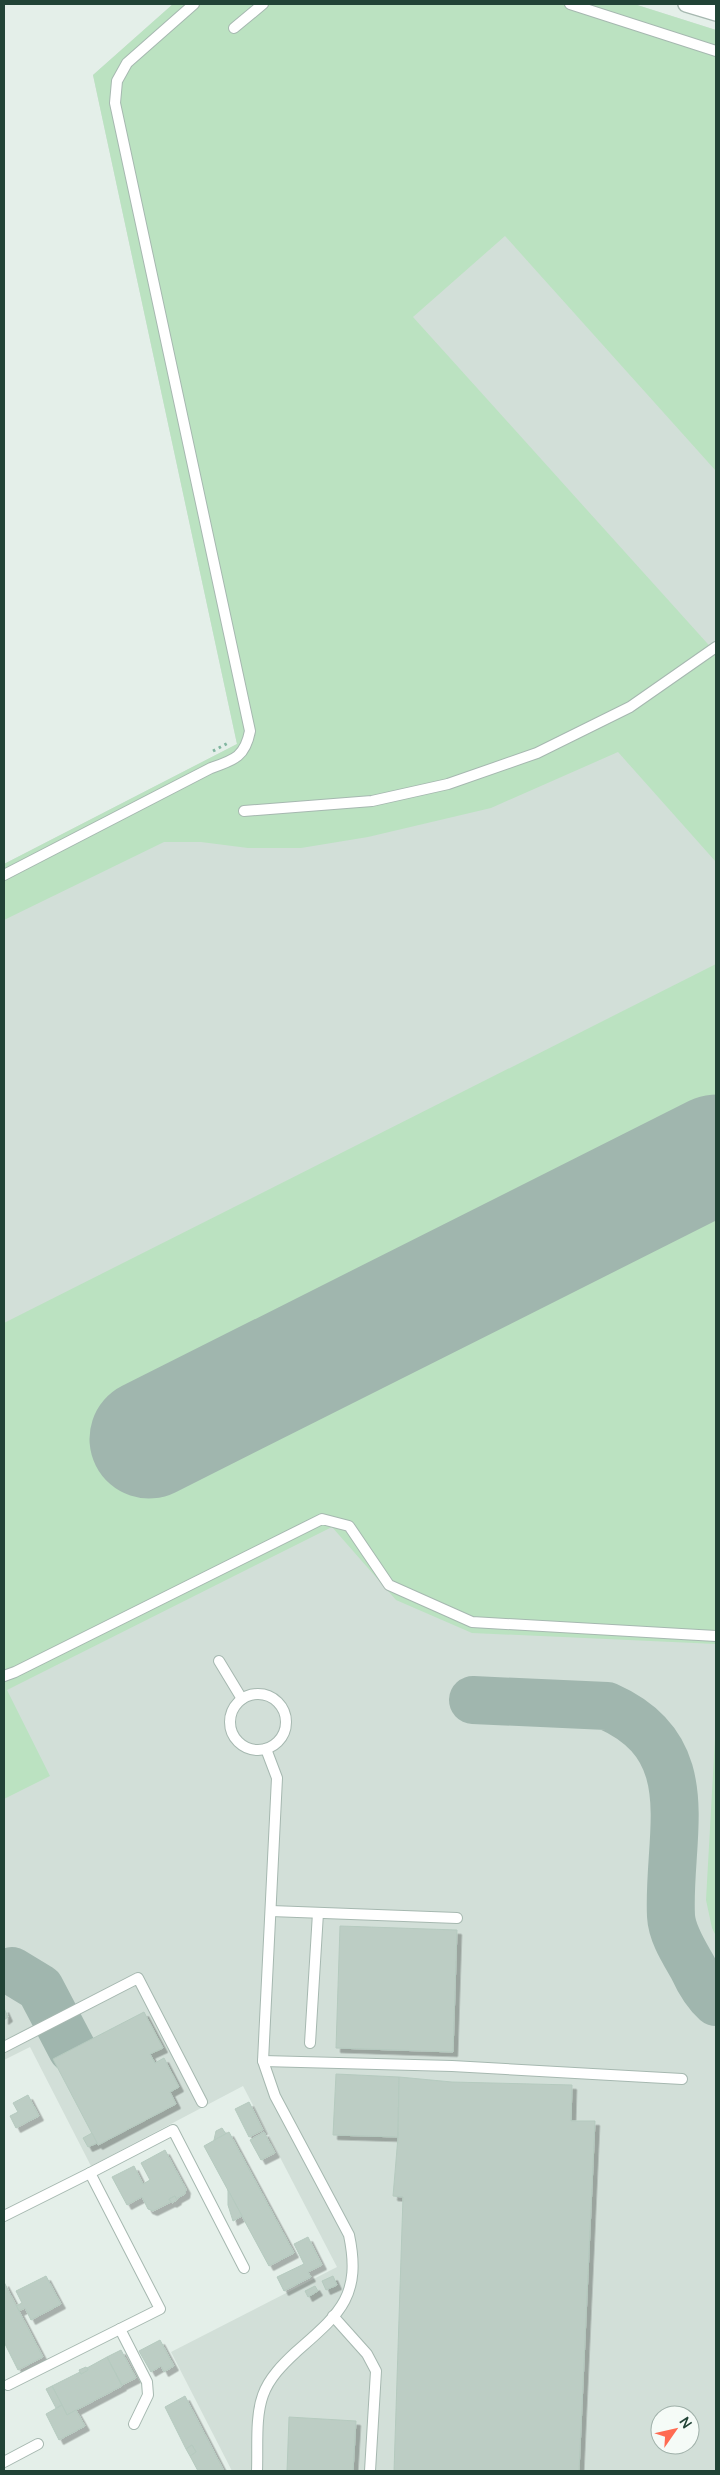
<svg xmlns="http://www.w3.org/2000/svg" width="720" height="2475" font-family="Manrope,sans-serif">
<defs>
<filter id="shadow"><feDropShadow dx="4.5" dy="4.5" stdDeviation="0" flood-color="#0004"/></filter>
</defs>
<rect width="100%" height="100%" fill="#e4efe9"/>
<path fill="#d2dfd8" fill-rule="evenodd" d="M173 4H634L716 30V2471H232L171 2352 337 2267 243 2086 91 2166 30 2047 4 2060V864L237 744 93 75ZM660 2415H690V2445H660Z"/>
<g fill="#bbe2c1">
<path d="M173 4H634L716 30V471L505 236 413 317 716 653V862L618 752 491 808 368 837 301 848H248L201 842H164L4 920V864L237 744 93 75Z"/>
<path d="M716 964V1644L472 1633 396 1600 332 1527 7 1690 50 1776 4 1799V1323Z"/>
<path d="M716 1720V1936L712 1928 706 1900Z"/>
</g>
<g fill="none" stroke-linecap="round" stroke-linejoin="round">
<g stroke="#a0b6ae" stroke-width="48">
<path d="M473 1700 607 1706C704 1749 667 1835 671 1916 672 1934 684 1952 693 1968 698 1979 707 1994 716 2002"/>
<path d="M12 1971 40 1988 72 2049"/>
</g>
<path stroke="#a0b6ae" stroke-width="119" d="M149 1439 716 1154"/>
</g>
<g fill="#bccdc4" stroke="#b5cabf" filter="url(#shadow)">
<path d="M340 1926 457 1930 453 2052 336 2048Z"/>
<path d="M4 2008 8 2017 4 2020Z"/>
<path d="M144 2012 163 2048 150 2054 155 2063 164 2058 179 2087 170 2092 176 2104 98 2145 53 2059Z"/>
<path d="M336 2074 399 2077 398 2137 333 2135Z"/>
<path d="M399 2077 452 2082 572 2085 571 2121H595L579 2471H394L403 2197 393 2196 398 2137Z"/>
<path d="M28 2095 39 2116 16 2128 10 2116 18 2112 13 2103Z"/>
<path d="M249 2102 263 2130 249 2137 235 2109Z"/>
<path d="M222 2128 226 2134 214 2140 216 2131Z"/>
<path d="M229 2132 294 2253 269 2266 204 2146Z"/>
<path d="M264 2132 275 2153 261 2160 250 2140Z"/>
<path d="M92 2133 97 2143 88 2147 83 2138Z"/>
<path d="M165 2150 186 2189 185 2194 176 2199 175 2196 169 2199 171 2202 153 2211 148 2209 142 2197 127 2205 112 2177 134 2166 143 2184 150 2180 141 2163Z"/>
<path d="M228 2190 242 2216 233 2221 228 2205Z"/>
<path d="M175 2196 177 2200 172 2203 169 2199Z"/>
<path d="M308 2237 322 2265 308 2272 311 2277 284 2291 277 2277 304 2264 294 2244Z"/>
<path d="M46 2276 61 2304 31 2320 25 2308 19 2311 16 2306 22 2303 16 2291Z"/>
<path d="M333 2276 337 2285 326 2290 322 2281Z"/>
<path d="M4 2282 43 2357 18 2370 4 2342Z"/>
<path d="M315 2286 318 2291 308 2297 305 2291Z"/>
<path d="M160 2340 174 2366 164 2372 161 2366 151 2372 139 2351Z"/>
<path d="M121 2350 136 2378 122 2385 107 2357Z"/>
<path d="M107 2357 122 2386 67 2415 52 2386 80 2372 81 2374 88 2370 87 2368Z"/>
<path d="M86 2367 88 2370 81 2374 79 2370Z"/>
<path d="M52 2386 62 2405 56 2408 46 2389Z"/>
<path d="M185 2396 224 2471H198L190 2456 196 2452 192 2445 186 2449 165 2407Z"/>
<path d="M62 2405 67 2415 76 2410 85 2426 59 2440 46 2414Z"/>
<path d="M289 2417 356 2421 353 2471H287Z"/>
<path d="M192 2445 196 2452 190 2456 186 2449Z"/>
</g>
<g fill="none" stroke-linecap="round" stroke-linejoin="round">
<defs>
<g id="service">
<path d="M570 4 716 51"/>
<path d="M234 28 263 4"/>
<path d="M244 811 372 801 448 784 537 753 630 707 716 647"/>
<path d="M4 875 211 768C234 760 245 757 250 731L115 103 117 81 127 63 194 4"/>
<path d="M219 1661 242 1699"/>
<path d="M4 1676 15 1672 322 1519 349 1526 389 1585 472 1622 716 1636"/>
<circle cx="258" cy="1722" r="28"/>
<path d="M271 1911 457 1918"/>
<path d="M310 2043 318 1913"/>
<path d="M4 2047 138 1978 202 2102"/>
<path d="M263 2061 452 2066 682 2079"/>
<path d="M4 2216 90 2173"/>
<path d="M333 2316 367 2354 376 2371 370 2471"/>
<path d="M120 2329 147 2382 148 2395 134 2424"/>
<path d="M8 2385 160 2309 90 2173 173 2130 244 2268"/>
<path d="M4 2462 38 2444"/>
<path d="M257 2471C258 2447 255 2417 263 2395 269 2378 283 2364 296 2352 339 2314 362 2297 349 2235L275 2096 263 2061 277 1778 266 1749"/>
</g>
<path id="minor" d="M686 4 716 13"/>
</defs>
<use href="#service" stroke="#a6b8b0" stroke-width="12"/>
<use href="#minor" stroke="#a6b8b0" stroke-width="18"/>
<path stroke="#81b6a0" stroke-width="3" stroke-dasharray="2.5 4" stroke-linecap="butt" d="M213 751 230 742"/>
<use href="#service" stroke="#fff" stroke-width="10"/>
<use href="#minor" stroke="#fff" stroke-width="15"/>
</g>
<rect width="720" height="2475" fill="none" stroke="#214336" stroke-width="10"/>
<g transform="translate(675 2430) rotate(56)"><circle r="24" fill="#f5fbf7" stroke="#a0b1aa"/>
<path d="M0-4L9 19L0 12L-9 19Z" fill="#ff6b52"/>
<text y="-8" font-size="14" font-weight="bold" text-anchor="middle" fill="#214336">N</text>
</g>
</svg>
